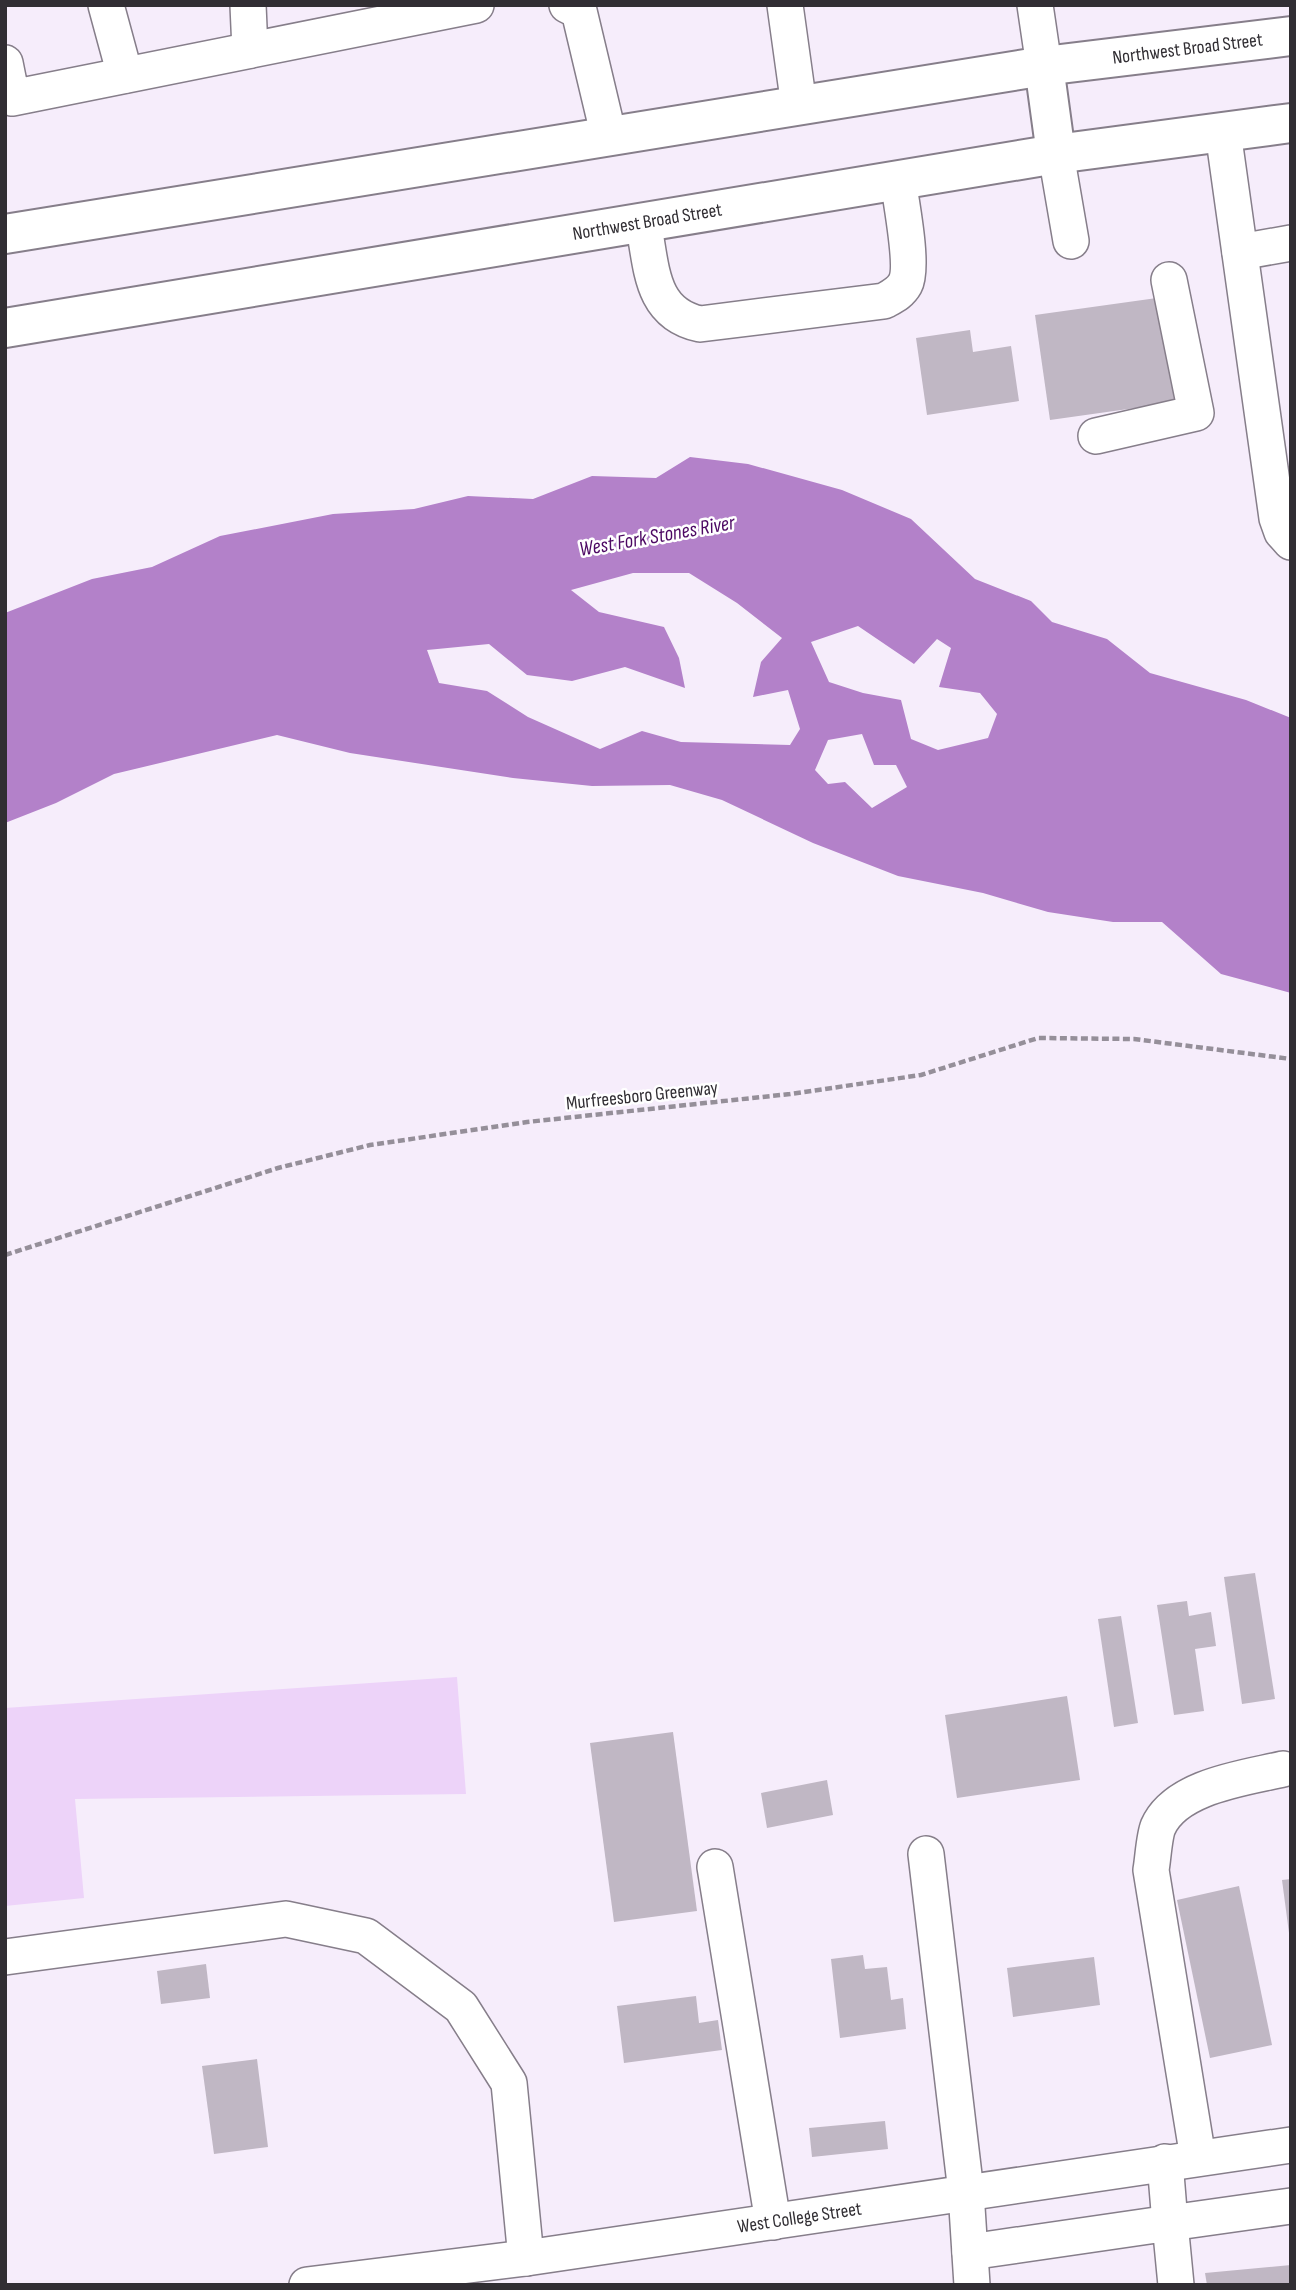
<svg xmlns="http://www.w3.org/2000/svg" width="1296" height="2290" font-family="'Sofia Sans Condensed',sans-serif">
<rect width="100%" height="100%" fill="#f6edfb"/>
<path fill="#edd3f9" d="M457 1677 466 1794 75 1799 84 1898 5 1906V1708Z"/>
<path fill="#b381c9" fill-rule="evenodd" d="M690 457 748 464 842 490 911 519 975 579 1031 601 1052 622 1107 639 1150 673 1246 700 1291 718V993L1221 974 1162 922H1113L1048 912 983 893 898 876 813 843 722 800 670 785 592 786 513 778 350 753 277 735 114 774 56 803 5 823V613L92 579 152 567 220 536 333 514 414 509 468 496 533 499 592 476 656 478ZM633 573H689L737 603 782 638 761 662 753 697 788 690 800 729 790 745 681 742 642 731 600 749 528 717 487 691 439 683 427 650 489 644 527 675 572 681 625 667 685 688 679 658 664 627 599 612 571 590ZM858 626 914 664 937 639 951 648 939 687 980 693 997 714 988 738 938 750 911 739 901 700 863 693 829 682 811 642ZM862 734 874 765H896L907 787 872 808 845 782 828 784 815 770 828 740Z"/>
<g fill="#c0b7c4">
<path d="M1164 297 1178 402 1050 420 1035 315Z"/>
<path d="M970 330 973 352 1011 346 1019 401 927 415 916 338Z"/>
<path d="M1255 1573 1275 1699 1242 1704 1224 1577Z"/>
<path d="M1187 1601 1189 1616 1211 1612 1216 1646 1195 1649 1204 1711 1174 1715 1157 1605Z"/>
<path d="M1121 1616 1138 1723 1114 1727 1098 1619Z"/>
<path d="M1067 1696 1080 1780 957 1798 945 1715Z"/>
<path d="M673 1732 697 1911 614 1922 590 1743Z"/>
<path d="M827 1780 833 1815 767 1828 761 1793Z"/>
<path d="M1291 1879V1933H1289L1282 1880Z"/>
<path d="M1239 1886 1272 2045 1210 2058 1177 1900Z"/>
<path d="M863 1955 865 1969 887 1967 891 2000 903 1998 906 2029 840 2038 831 1959Z"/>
<path d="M1094 1957 1100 2005 1013 2017 1007 1968Z"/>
<path d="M206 1964 210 1998 161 2004 157 1971Z"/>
<path d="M696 1996 699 2023 718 2020 722 2050 624 2063 617 2006Z"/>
<path d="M257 2059 268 2147 214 2154 202 2066Z"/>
<path d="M885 2121 888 2149 812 2157 809 2128Z"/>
<path d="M1291 2265V2285H1207L1205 2273Z"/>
</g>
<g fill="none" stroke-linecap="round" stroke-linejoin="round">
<defs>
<g id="minor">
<path d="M106 5 125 75"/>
<path d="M248 5 250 50"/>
<path d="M567 5 579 11 609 137"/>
<path d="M785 5 799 106"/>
<path d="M1035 5 1044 66"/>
<path d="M5 63 12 98 476 5"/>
<path d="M1223 132 1277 518 1282 532 1291 542"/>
<path d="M1056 154 1071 241"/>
<path d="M643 222C652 265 649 313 700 324L884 301C893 296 900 293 905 284 914 268 901 201 898 180"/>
<path d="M1240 252 1291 243"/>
<path d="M1096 436 1196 413 1169 280"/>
<path d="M926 1854 966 2192 972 2285"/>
<path d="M715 1867 773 2222"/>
<path d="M5 1957 286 1919 366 1936 461 2007 509 2083 526 2258"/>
<path d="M1198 2158 1151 1870C1153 1859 1154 1837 1158 1827 1176 1786 1245 1778 1283 1769"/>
<path d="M1165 2162 1170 2223 1291 2206"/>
<path d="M970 2252 1170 2223 1176 2285"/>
<path id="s1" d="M307 2285 526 2258 1291 2145"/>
</g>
<g id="major">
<path d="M1044 66 1056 154"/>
<path id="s2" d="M5 234 1044 66 1291 36"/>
<path id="s3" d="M5 328 1056 154 1291 123"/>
</g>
</defs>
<use href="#minor" stroke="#867e8a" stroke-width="38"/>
<use href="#major" stroke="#867e8a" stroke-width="42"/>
<path stroke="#958f99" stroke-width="4.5" stroke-dasharray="7 3.5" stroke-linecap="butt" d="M5 1255 278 1168 370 1145 527 1122 790 1094 921 1075 1038 1038 1134 1039 1291 1059"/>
<use href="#minor" stroke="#fff" stroke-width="35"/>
<use href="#major" stroke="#fff" stroke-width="38"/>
</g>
<g text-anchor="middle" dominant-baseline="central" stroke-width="5" stroke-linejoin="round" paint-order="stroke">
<g font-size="19" fill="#312e33" stroke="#fff">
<text stroke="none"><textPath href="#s2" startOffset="1197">Northwest Broad Street</textPath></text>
<text stroke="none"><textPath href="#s3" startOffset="651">Northwest Broad Street</textPath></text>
<text transform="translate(642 1096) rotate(-6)">Murfreesboro Greenway</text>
<text stroke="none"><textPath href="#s1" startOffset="497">West College Street</textPath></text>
</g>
<g font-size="21" font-style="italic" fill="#4c0863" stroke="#fff">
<text transform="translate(657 536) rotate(-10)">West Fork Stones River</text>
</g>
</g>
<rect width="1296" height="2290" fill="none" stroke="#312e33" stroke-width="14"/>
</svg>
